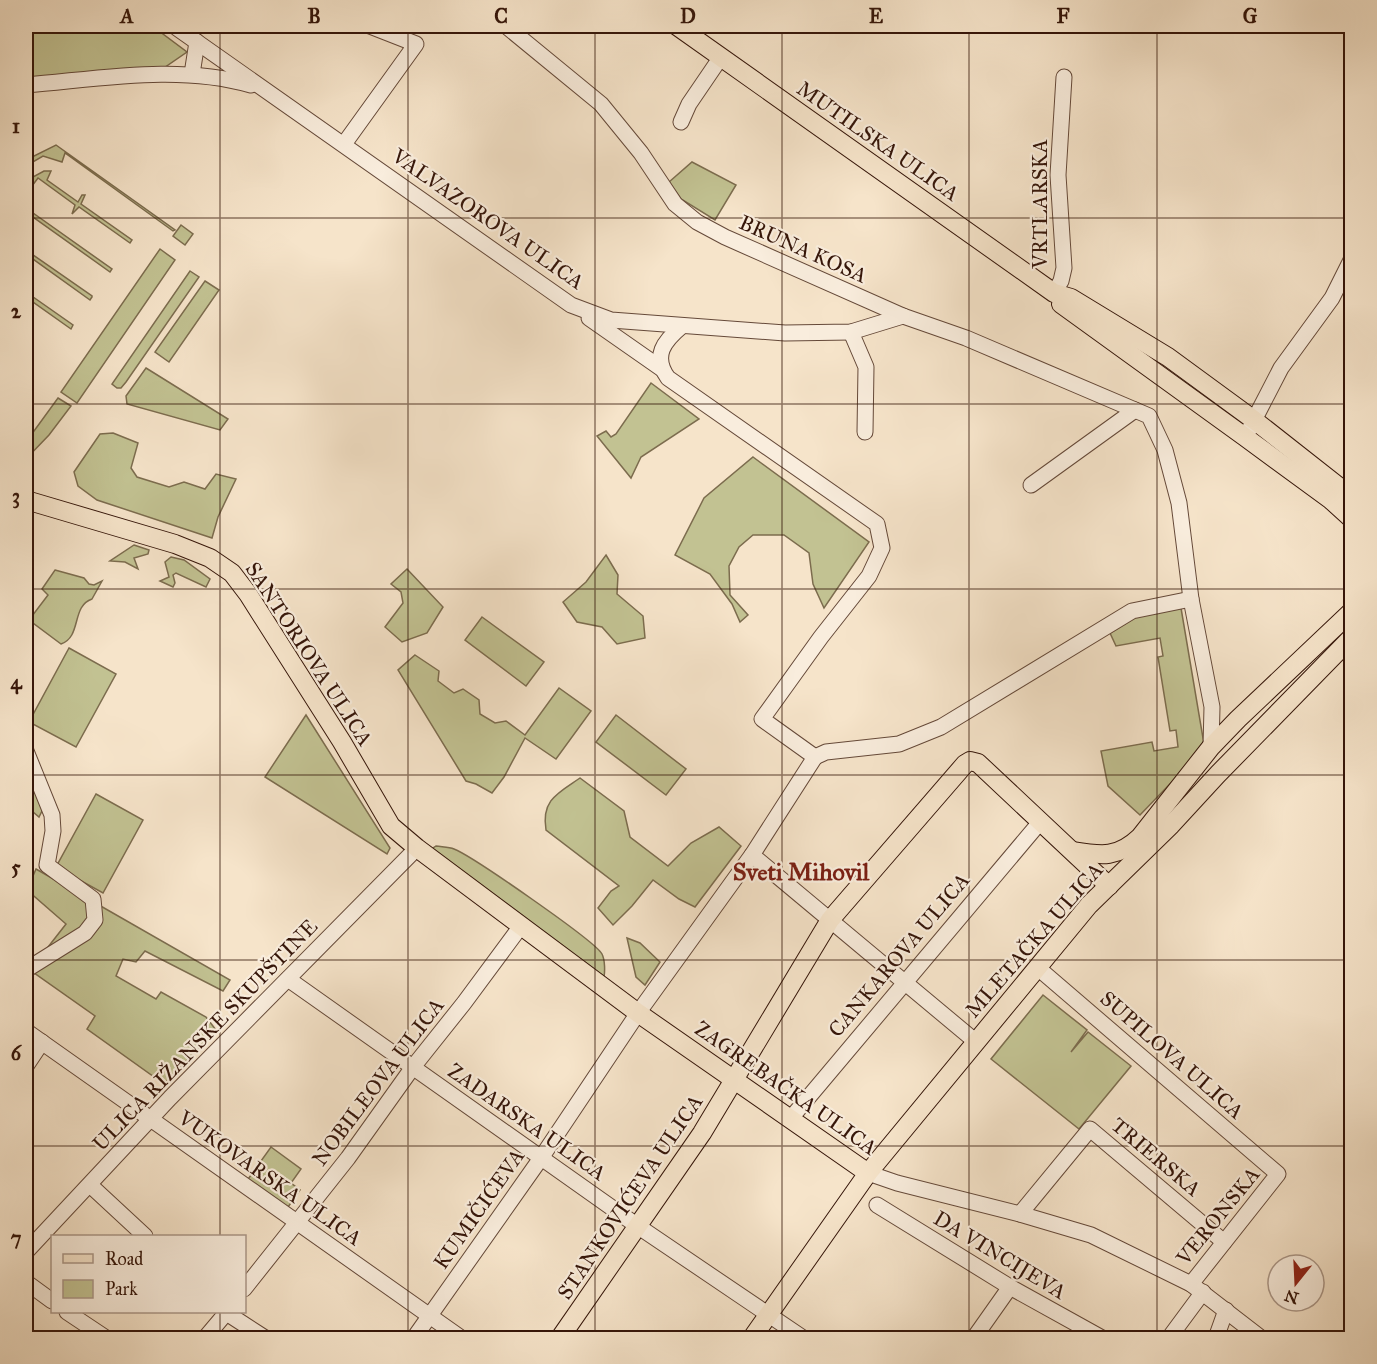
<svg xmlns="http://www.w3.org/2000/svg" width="1377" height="1364" font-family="'IM FELL Great Primer',serif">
<rect width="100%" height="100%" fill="#f6e4ca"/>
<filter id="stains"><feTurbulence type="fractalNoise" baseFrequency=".00333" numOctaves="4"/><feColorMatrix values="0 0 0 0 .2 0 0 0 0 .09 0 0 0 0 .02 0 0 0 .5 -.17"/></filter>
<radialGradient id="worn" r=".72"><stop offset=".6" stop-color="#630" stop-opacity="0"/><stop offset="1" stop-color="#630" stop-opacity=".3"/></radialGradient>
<g fill="#c2c292" stroke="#7c6c4e" stroke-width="1.5">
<path d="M26 26H161L159 31 187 52 155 74 26 85Z"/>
<path d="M56 145 175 230 173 231 65 153 62 162 43 156 26 166V160Z"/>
<path d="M692 162 736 185 715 220 681 199 669 182Z"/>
<path d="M44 171H51L47 180 78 202 82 195H85L81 204 132 240 130 243 79 207 72 214 75 205 38 178 32 186 29 182 31 178Z"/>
<path d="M26 208 112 269 110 272 26 212Z"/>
<path d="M181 225 193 234 185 245 173 236Z"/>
<path d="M160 249 175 260 77 403 61 392Z"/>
<path d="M26 250 92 296V297L90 300 26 254Z"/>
<path d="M190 271 199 277 126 382 121 388H117L112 384Z"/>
<path d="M205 281 219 290 169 362 155 352Z"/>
<path d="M26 292 73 325 71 329 26 297Z"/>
<path d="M146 368 228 419 220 430 127 404 126 396Z"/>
<path d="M651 383 699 419 641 457 631 478 597 436 606 431 611 437 616 434Z"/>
<path d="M58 398 71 406 49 435 26 459V442Z"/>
<path d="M113 433 138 443 131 468 137 477 169 487 184 482 205 489 216 474 236 479 218 517 212 538 97 500 78 486 74 472 100 434Z"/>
<path d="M753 457 869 542 824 608 813 584 809 553 784 535H753L739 547 729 566 730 595 748 615 740 622 732 604 710 574 675 555 704 498Z"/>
<path d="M134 545 149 550 148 554 134 558 138 569 125 562 110 561Z"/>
<path d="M606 555 618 575 617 594 643 616 645 638 617 644 602 627 577 622 563 602 586 582Z"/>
<path d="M171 557 184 560 210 579 206 587 176 573 173 575 175 583 173 587 160 581 169 577 165 562Z"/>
<path d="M407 569 443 607 427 633 402 642 385 627 403 603 401 592 391 584Z"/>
<path d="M55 570 84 578 89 584 94 585 102 581 92 599C71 606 82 637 61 644L29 620 48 595 42 589Z"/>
<path d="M1181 608 1204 744 1195 758 1140 815 1108 786 1101 751 1152 742 1154 751 1178 747 1176 730 1170 731 1158 657 1163 656 1160 638 1116 646 1110 633 1136 617Z"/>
<path d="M482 617 544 662 526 686 465 640Z"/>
<path d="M69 648 116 674 76 747 29 722Z"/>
<path d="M415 655 439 671 438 681 454 693 463 689 479 700 480 714 495 723 506 721 525 735 559 688 591 711 556 759 525 738 504 777 492 793 476 784 466 781 398 670Z"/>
<path d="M306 715 390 848 387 854 265 777Z"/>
<path d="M616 715 686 769 666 795 596 742Z"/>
<path d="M26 772 43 809 39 817 26 806Z"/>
<path d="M580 778 624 811 630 837 668 866 691 843 719 827 741 846 695 907 679 899 653 880 632 906 613 925 598 908 611 891 619 886 546 830C541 800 558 793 580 778Z"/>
<path d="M96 794 143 820 103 893 56 867Z"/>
<path d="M436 846C442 847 449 847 454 849 472 856 595 941 602 954 605 960 605 971 604 977L430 850Z"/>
<path d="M36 869 230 980 223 991 145 951 136 962 123 959 116 976 156 999 161 992 206 1017 216 1030 164 1084 87 1029 95 1016 30 970 66 924 27 890Z"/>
<path d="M627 938 640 943 660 962 645 985 636 977Z"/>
<path d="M1043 995 1087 1030 1071 1052 1088 1032 1131 1066 1079 1129 991 1059Z"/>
<path d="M271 1147 301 1169 291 1183 300 1190 286 1210 246 1182Z"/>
</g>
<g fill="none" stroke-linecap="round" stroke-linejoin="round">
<defs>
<g id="minor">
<path d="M506 26 601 104 641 153 675 204 697 222 725 237 903 316 966 338 1149 416 1165 450 1179 503 1191 599 1212 707 1211 747"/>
<path d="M177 28 571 305 611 320 785 333 851 332 903 316"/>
<path d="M192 74 197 42"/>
<path d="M26 85C100 79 178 64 251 85"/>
<path d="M681 122 689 104 721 57"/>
<path d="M344 144 416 44 370 26"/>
<path d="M1054 293 1061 281 1064 268 1058 175 1064 77"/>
<path d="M589 318 662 369"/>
<path d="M682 326C664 341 652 356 668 378L877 524 882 548 869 576 821 637 762 719 815 757"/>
<path d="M851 332 866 367 865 432"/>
<path d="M1249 430 1281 368 1332 298 1352 258"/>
<path d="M1031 485 1135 410"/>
<path d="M26 751 52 815 53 831 47 865 93 899 95 920 85 933 29 968"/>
<path d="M815 757 826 752 899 744 941 727 1132 611 1191 599"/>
<path d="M752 855 975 1041"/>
<path d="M1038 968 1278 1174 1191 1284"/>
<path d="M288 979 639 1227 803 1338"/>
<path d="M26 1031 461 1338"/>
<path d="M26 1066 42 1042"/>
<path d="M791 1118 1041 821"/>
<path d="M868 1173 897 1183 1020 1214 1091 1235 1191 1284 1261 1338"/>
<path d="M90 1185 145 1236"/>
<path d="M877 1205 1010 1287 1102 1338"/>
<path d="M1020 1214 1090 1129 1224 1242"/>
<path d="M26 1252 170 1098 417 848"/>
<path d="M26 1282 52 1301"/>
<path d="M244 1289 348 1158 413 1067 464 1003 521 926"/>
<path d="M67 1312 106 1338"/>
<path d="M225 1312 265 1338"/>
<path d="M205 1338 227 1312"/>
<path d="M414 1338 541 1158 638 1013 752 855 815 757"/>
<path d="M974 1338 1010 1287"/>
<path d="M1169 1338 1203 1292"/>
<path d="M1216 1338 1226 1310"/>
</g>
<g id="major">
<path d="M677 26 1054 293 1071 298 1168 357 1254 420 1352 497"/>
<path d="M1061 304 1245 437 1331 500 1352 519"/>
<path d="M26 500 175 544 210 558 232 573 248 594 342 742 391 826 417 848 638 1013 868 1173"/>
<path d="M1073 851C1102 856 1118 858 1140 837L1211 747 1238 719 1352 611"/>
<path d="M560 1338 702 1133 830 920 965 764 970 761 978 763 1109 886"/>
<path d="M752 1338 868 1173 1089 905 1171 825 1218 774 1352 637"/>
</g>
</defs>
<use href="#minor" stroke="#654939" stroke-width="17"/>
<use href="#major" stroke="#351509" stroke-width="20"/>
<use href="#minor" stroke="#f9eddd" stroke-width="15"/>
<use href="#major" stroke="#f6e4ca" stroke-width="18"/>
</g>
<path fill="none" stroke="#351509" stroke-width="1.5" stroke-opacity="0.55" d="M220 26V1236M408 26V1338M595 26V1338M782 26V1338M969 26V1338M1157 26V1338M26 218H1352M26 404H1352M26 589H1352M26 775H1352M26 960H1352M26 1146H1352M220 1312V1338"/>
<g text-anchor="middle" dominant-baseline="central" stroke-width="4.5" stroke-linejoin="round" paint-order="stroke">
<g font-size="21" fill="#351509" stroke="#f9eddd">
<text transform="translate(878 141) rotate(35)">MUTILSKA ULICA</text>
<text transform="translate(1040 204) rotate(-90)">VRTLARSKA</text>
<text transform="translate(488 219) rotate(35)">VALVAZOROVA ULICA</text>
<text transform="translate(803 249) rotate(24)">BRUNA KOSA</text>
<text transform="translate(309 654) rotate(57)">SANTORIOVA ULICA</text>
<text transform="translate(1034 940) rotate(-49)">MLETAČKA ULICA</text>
<text transform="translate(899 955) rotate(-50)">CANKAROVA ULICA</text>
<text transform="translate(205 1035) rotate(-46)">ULICA RIŽANSKE SKUPŠTINE</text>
<text transform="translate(1172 1055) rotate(41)">SUPILOVA ULICA</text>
<text transform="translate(378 1082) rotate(-53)">NOBILEOVA ULICA</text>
<text transform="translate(786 1088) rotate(35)">ZAGREBAČKA ULICA</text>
<text transform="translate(527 1122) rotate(35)">ZADARSKA ULICA</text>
<text transform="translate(1156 1157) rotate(40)">TRIERSKA</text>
<text transform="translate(270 1178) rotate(35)">VUKOVARSKA ULICA</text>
<text transform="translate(630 1197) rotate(-56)">STANKOVIĆEVA ULICA</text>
<text transform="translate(479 1209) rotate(-55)">KUMIČIĆEVA</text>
<text transform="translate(1218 1216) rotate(-51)">VERONSKA</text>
<text transform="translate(1000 1255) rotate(31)">DA VINCIJEVA</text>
</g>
<g font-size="24" font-weight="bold" fill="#7a1f14" stroke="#f9eddd">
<text x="801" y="872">Sveti Mihovil</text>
</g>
</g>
<rect width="1377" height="1364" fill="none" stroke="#f6e4ca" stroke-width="66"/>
<rect x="51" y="1235" width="195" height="78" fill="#f9eddd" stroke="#ab9788" stroke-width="1.5"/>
<rect x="63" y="1254" width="30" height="9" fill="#f6e4ca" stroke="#ab9788" stroke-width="1.5"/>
<text x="105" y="1265" font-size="18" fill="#351509">Road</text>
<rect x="63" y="1280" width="30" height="18" fill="#c2c292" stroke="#ab9788" stroke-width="1.5"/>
<text x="105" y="1295" font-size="18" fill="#351509">Park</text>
<g transform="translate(1296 1283) rotate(198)"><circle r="28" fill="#f9eddd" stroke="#ab9788" stroke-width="1.5"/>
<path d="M0-4.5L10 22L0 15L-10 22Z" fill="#8f2418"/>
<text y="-9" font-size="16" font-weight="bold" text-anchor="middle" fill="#351509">N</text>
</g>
<rect x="33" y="33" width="1311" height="1298" fill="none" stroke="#351509" stroke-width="2"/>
<g font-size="20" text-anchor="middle" font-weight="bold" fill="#351509">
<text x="127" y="23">A</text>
<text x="314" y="23">B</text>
<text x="501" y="23">C</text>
<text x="688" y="23">D</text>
<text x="876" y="23">E</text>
<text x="1063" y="23">F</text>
<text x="1250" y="23">G</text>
<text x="16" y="133">1</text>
<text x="16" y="318">2</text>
<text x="16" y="503">3</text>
<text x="16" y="689">4</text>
<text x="16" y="874">5</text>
<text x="16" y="1060">6</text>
<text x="16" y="1245">7</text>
</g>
<rect width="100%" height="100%" filter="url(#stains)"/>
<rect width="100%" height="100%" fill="url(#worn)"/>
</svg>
